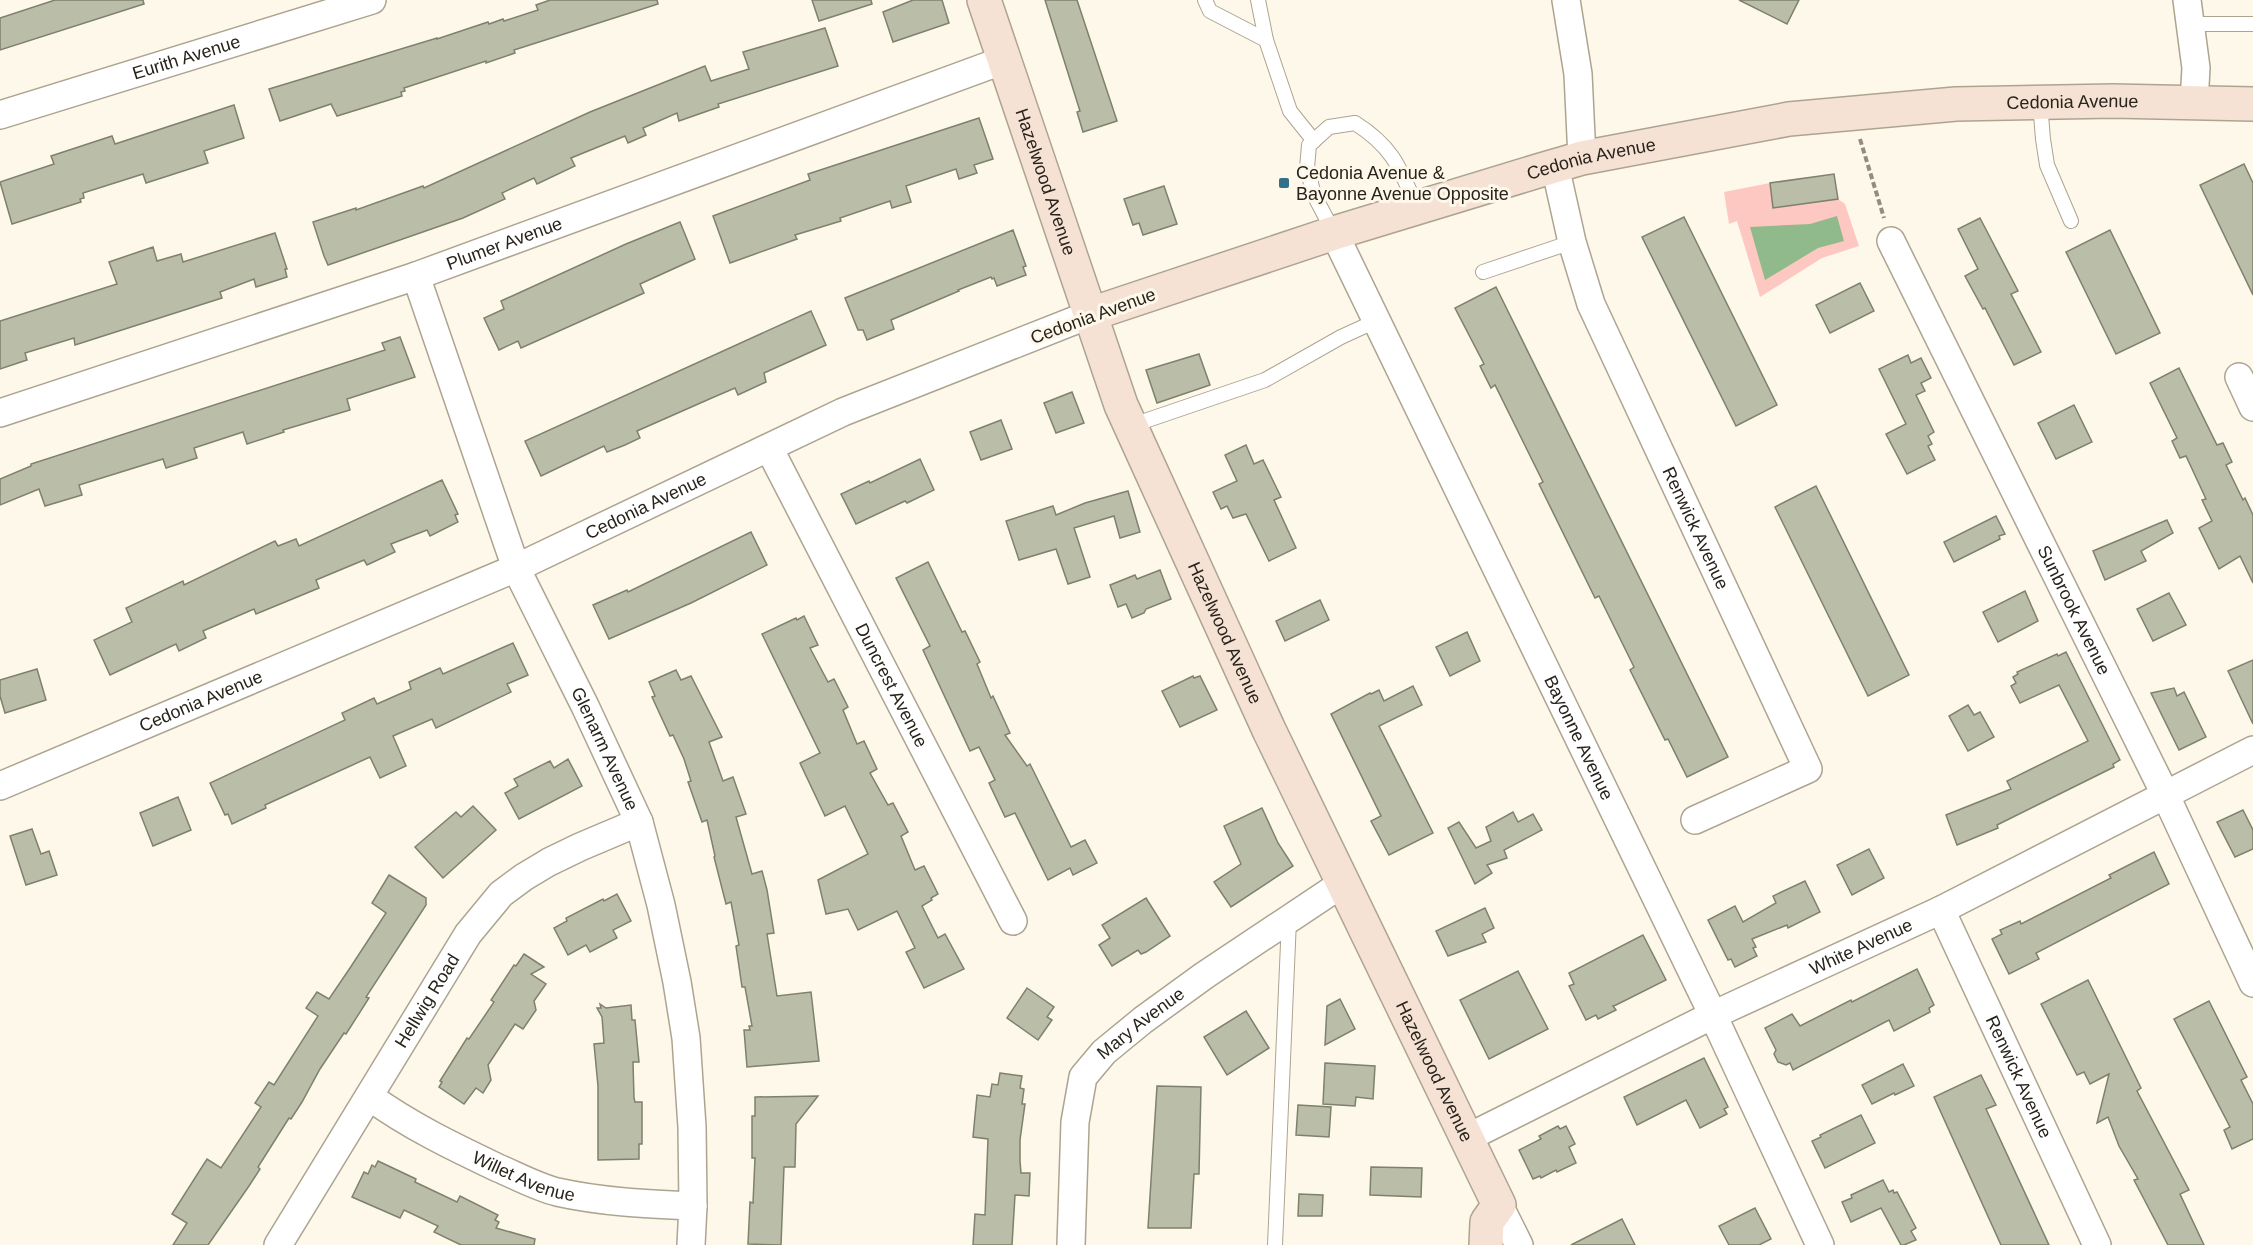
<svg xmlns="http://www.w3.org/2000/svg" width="2253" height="1245" font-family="Arial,sans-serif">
<rect width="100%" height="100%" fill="#fef8eb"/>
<path fill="#fdc8c1" d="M1770 183 1773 208 1838 199 1845 204 1859 246 1822 258 1760 297 1737 221 1729 224 1724 192Z"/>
<path fill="#90ba8b" d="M1837 216 1844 241 1818 248 1765 280 1750 227 1810 224Z"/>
<g fill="#babda8" stroke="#7e816c" stroke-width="1.5">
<path d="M55 0H143L144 4 0 50V18Z"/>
<path d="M550 0H657L658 4 514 50 515 53 486 63V61L404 88 405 91 401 92 402 96 337 116 331 104 280 121 269 89 437 38V39L488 22 489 24 503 19 504 21 538 10 536 5Z"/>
<path d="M812 0H871L872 4 819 21Z"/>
<path d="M913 0H942L949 23 893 42 883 12Z"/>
<path d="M1045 0H1077L1117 121 1083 132 1077 112 1080 111Z"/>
<path d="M1739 0H1799L1787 24Z"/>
<path d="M825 28 838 66 718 104 719 107 679 121 677 113 643 128 646 135 628 143 625 136 571 158 575 166 537 184 534 178 502 193 505 199 463 218 328 265 324 256 313 222 356 208V210L423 186 424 188 590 112 705 66 711 81 749 69 743 52Z"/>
<path d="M234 105 244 138 204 151 208 163 146 183 143 174 83 193 84 198 80 199 81 202 12 224 0 182 54 164 51 156 112 136 115 144Z"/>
<path d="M979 118 993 159 974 165 977 173 959 179 956 169 906 186 911 202 892 208 890 201 840 218 841 221 795 235 797 239 730 263 713 216 810 180 808 174Z"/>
<path d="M2244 164 2253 183V295L2200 185Z"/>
<path d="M1834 174 1838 199 1773 208 1770 183Z"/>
<path d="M1164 186 1177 224 1143 235 1139 223 1133 225 1124 199Z"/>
<path d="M1684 217 1777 405 1736 426 1642 237Z"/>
<path d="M1980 218 2018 291 2011 294 2041 352 2014 365 1985 308 1983 309 1965 276 1978 269 1958 229Z"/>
<path d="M680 222 695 259 640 284 644 293 521 348 518 341 499 350 484 318 504 309 501 301 626 244Z"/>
<path d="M1013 230 1026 266 1023 267 1026 275 997 286 994 278 992 279 991 277 958 290 959 291 891 320 894 329 867 340 863 330H858L845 298Z"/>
<path d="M2110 230 2160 333 2116 354 2066 252Z"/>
<path d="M275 233 287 269H285L287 277 256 287 254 279 220 292 222 298 75 345 74 338 25 353 27 360 0 369V321L117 284 109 262 153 247 157 261 181 254 183 262Z"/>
<path d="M1860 283 1874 311 1830 333 1816 305Z"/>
<path d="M1496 287 1728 757 1687 777 1668 739 1665 740 1630 670 1634 667 1599 596 1595 598 1539 484 1543 482 1495 385 1491 388 1480 366 1484 364 1455 308Z"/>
<path d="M811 311 826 345 764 373 766 382 738 395 735 388 714 397 637 431 640 438 625 445 607 452 604 446 541 476 525 441Z"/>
<path d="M400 337 415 377 347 399 350 410 283 430 284 432 247 444 243 432 194 448 197 458 166 468 163 459 79 485 82 495 45 506 39 489 0 505V479L31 466V464L385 350 382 343Z"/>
<path d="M1199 354 1210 385 1157 403 1146 370Z"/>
<path d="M1908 355 1911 363 1921 358 1931 378 1921 383 1925 391 1916 395 1934 432 1928 436 1932 444 1928 446 1935 460 1907 474 1886 434 1906 424 1879 369Z"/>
<path d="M2179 368 2217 445 2223 443 2232 462 2226 465 2243 500 2245 498 2253 515V583L2240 556 2219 569 2199 528 2212 521 2202 500 2206 499 2186 456 2180 458 2172 441 2177 438 2150 383Z"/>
<path d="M1072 392 1084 423 1056 433 1044 403Z"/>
<path d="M2074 405 2092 442 2056 459 2038 423Z"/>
<path d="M1001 420 1012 449 981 460 970 432Z"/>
<path d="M1246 445 1254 464 1263 460 1281 497 1274 500 1296 548 1269 561 1246 514 1233 518 1227 506 1221 509 1213 492 1237 481 1225 455Z"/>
<path d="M920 459 934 490 907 503 905 501 856 524 841 494 869 481 870 483Z"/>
<path d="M442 480 458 514 455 515 458 522 430 536 427 530 391 544 395 552 367 565 364 560 316 580 319 588 256 614 254 609 203 631 206 638 179 651 176 644 110 675 94 640 132 622 126 608 183 581 184 585 275 541 278 546 296 539 299 546Z"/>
<path d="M1816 486 1909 675 1868 696 1775 507Z"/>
<path d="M1128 491 1140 532 1120 538 1114 516 1074 528 1090 577 1068 584 1056 549 1019 560 1006 521 1053 506 1056 515 1085 503Z"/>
<path d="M1996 516 2005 534 1999 536 2000 539 1954 562 1944 542Z"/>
<path d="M2167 520 2173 533 2141 551 2146 561 2105 580 2093 551Z"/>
<path d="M751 532 767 565 691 603 609 639 593 605 627 590 628 592Z"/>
<path d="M928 562 962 632 965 631 980 662 977 664 991 698 993 696 1010 733 1005 735 1027 766 1030 764 1071 847 1085 840 1097 863 1073 875 1070 868 1048 880 1015 813 1005 817 989 783 995 780 979 747 970 751 923 650 930 646 896 578Z"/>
<path d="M1160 570 1171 599 1146 609 1144 613 1132 618 1126 604 1118 607 1110 585 1135 575 1137 579Z"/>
<path d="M2025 591 2038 621 1998 642 1983 612Z"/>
<path d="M2169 593 2186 625 2153 641 2137 609Z"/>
<path d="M1320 600 1329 620 1285 641 1276 621Z"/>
<path d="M804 616 818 645 810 648 828 682 834 679 848 707 843 710 857 744 864 741 877 769 870 773 888 805 893 803 908 832 901 836 915 870 924 866 938 894 931 898 932 900 922 906 938 938 945 934 964 969 924 988 906 952 915 948 897 911 858 930 848 909 826 914 818 880 868 854 845 806 825 816 800 763 820 753 762 634 796 618 797 620Z"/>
<path d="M1467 632 1480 661 1450 676 1436 647Z"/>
<path d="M513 643 528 675 507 684 511 692 436 728 432 719 393 736 406 766 380 778 370 757 265 805 266 808 232 824 228 814 225 815 210 783 345 720 342 713 374 698 377 704 411 689 409 682 440 668 443 674Z"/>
<path d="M2066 652 2120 760 2113 764 2114 767 1997 825 1998 828 1957 845 1946 815 2011 789 2007 781 2088 741 2059 685 2020 703 2011 686 2016 683 2013 677 2018 674 2017 672 2057 654 2058 656Z"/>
<path d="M2253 660V724L2228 671Z"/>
<path d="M37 669 46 700 5 713 0 696V680Z"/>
<path d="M676 670 681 680 691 676 722 737 709 742 723 781 733 777 746 814 736 817 752 874 762 871 767 890 774 933 767 934 777 996 811 992 819 1061 747 1067 744 1030H750L749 1026H752L745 987H742L736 946 739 945 731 902 726 904 714 857 715 856 707 820 702 822 688 782 691 781 684 759 673 735 670 736 652 697 655 696 649 682Z"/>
<path d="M1193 676 1194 678 1200 676 1217 710 1180 727 1162 691Z"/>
<path d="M1413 686 1422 705 1379 726 1433 833 1389 855 1371 821 1381 816 1331 714 1370 693 1371 694 1379 690 1384 701Z"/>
<path d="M2174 688 2177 696 2184 692 2206 737 2179 750 2151 693Z"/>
<path d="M1968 705 1974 715 1980 712 1994 737 1968 751 1949 716Z"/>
<path d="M568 759 582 786 519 819 505 793 518 786 514 779 550 761 554 768Z"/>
<path d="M178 797 191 830 153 846 140 813Z"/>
<path d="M473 806 496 830 443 878 415 847 456 812 461 817Z"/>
<path d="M1262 808 1278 843 1293 866 1231 907 1214 882 1241 864 1224 826Z"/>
<path d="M2243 810 2253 830V849L2235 857 2217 822Z"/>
<path d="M1513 812 1518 822 1533 814 1542 830 1504 850 1507 858 1487 865 1492 873 1475 884 1448 828 1459 822 1476 848 1491 841 1486 827Z"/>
<path d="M32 829 41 854 49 851 57 875 26 885 10 836Z"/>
<path d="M1869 849 1884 878 1852 895 1837 865Z"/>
<path d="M2154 852 2169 884 2036 953 2039 959 2009 974 1992 939 2002 934 2000 930 2020 921 2021 924 2111 878 2109 875Z"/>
<path d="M389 875 426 898V905L366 997 369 998 346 1034 344 1033 320 1069 302 1102 291 1119 289 1118 258 1167 260 1169 249 1186 208 1245H173L187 1223 172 1214 207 1159 221 1168 261 1107 255 1103 269 1082 274 1085 318 1016 306 1008 317 992 329 999 350 968 386 913 372 903Z"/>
<path d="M1805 881 1820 912 1788 928 1787 925 1752 939 1756 947 1753 948 1757 956 1735 967 1731 959 1728 960 1708 920 1735 906 1743 922 1776 903 1773 896Z"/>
<path d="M617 894 631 921 613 930 617 938 590 952 586 945 568 955 554 928 567 921 566 918 603 899 604 901Z"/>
<path d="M1146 898 1170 936 1146 952 1141 954 1138 950 1112 966 1099 945 1110 938 1102 925Z"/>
<path d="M1485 908 1494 928 1482 934 1486 942 1448 956 1436 931Z"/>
<path d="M1643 935 1666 980 1616 1005 1613 1006 1616 1010 1598 1019 1596 1015 1586 1020 1569 986 1574 984 1569 973Z"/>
<path d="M524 954 544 967 531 974 546 984 534 1001 536 1010 523 1029 515 1024 488 1065 491 1080 483 1093 476 1088 464 1104 439 1087 442 1082 440 1081 467 1038 469 1039 494 1002 491 1000 514 965 516 966Z"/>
<path d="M1917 969 1934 1005 1929 1008 1930 1012 1894 1031 1889 1020 1793 1070 1790 1063 1786 1065 1778 1062 1774 1054 1776 1050 1765 1028 1792 1014 1800 1026 1851 1000 1852 1002Z"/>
<path d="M1518 971 1548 1029 1489 1059 1460 1000Z"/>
<path d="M2088 980 2141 1088 2137 1091 2189 1190 2180 1194 2204 1245H2168L2134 1180 2138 1179 2119 1146 2108 1117 2097 1123 2109 1074 2090 1084 2084 1072 2077 1075 2041 1004Z"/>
<path d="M1027 988 1054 1007 1047 1017 1052 1020 1038 1040 1007 1018Z"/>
<path d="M1340 999 1355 1029 1325 1045 1327 1006Z"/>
<path d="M2209 1001 2247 1077 2241 1080 2253 1104V1139L2232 1149 2224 1130 2230 1127 2174 1019Z"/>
<path d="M600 1004 606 1008 631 1005 632 1020H635L639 1062H633L634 1098 635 1102H642V1144H639V1159L598 1160V1086L594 1044 604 1043 602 1017 597 1008H601Z"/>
<path d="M1246 1011 1269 1048 1227 1075 1204 1037Z"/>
<path d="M1704 1058 1728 1107 1724 1109 1727 1114 1700 1128 1686 1100 1637 1125 1624 1097Z"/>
<path d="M1325 1063 1375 1066 1373 1099 1356 1097 1355 1106 1323 1104Z"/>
<path d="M1903 1064 1914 1086 1895 1095 1894 1093 1872 1104 1862 1085Z"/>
<path d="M1000 1073 1022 1076 1020 1088 1024 1089 1022 1104H1025L1020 1140V1161L1021 1173H1030L1029 1196 1015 1195 1012 1245H973L975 1214 985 1215 988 1139 973 1137 977 1095 990 1097 992 1084 998 1085Z"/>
<path d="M1981 1075 1996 1105 1986 1109 2049 1245H2001L1934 1097Z"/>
<path d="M1157 1086 1201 1087 1199 1174H1194L1191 1228H1148Z"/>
<path d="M818 1096 796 1124 795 1167H784L781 1245 748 1244 750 1202 753 1203 755 1158H752V1116H755V1097Z"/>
<path d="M1298 1105 1331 1107 1329 1137 1296 1135Z"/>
<path d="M1861 1115 1875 1143 1825 1168 1812 1141 1821 1137 1820 1135Z"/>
<path d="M1558 1126 1560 1129 1566 1126 1575 1144 1569 1147 1576 1163 1557 1172 1556 1170 1541 1178 1540 1176 1533 1179 1519 1150 1541 1139 1539 1136Z"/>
<path d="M378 1161 416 1179 415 1182 457 1202 460 1196 498 1215 495 1220 499 1222 496 1228 535 1239 534 1245H461L434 1232 438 1226 404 1210 400 1218 352 1197 364 1172 368 1174 372 1165 375 1167Z"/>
<path d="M1371 1167 1422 1168 1421 1197 1370 1195Z"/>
<path d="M1883 1180 1889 1192 1893 1190 1894 1193 1897 1192 1916 1228 1911 1231 1916 1240 1904 1245H1901L1881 1208 1851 1222 1842 1202 1852 1198 1851 1195Z"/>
<path d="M1299 1194 1323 1195 1322 1216H1298Z"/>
<path d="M1755 1208 1771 1239 1759 1245H1729L1719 1226Z"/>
<path d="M1622 1219 1635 1245H1571Z"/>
</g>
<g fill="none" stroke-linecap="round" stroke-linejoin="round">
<defs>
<g id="lane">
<path d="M1205 0 1210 11 1266 40"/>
<path d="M1258 0 1266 40 1290 111 1314 141"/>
<path d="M2191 24H2253"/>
<path d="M2040 103 2043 139 2047 165 2071 221"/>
<path d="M1334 233 1314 195 1307 168 1309 145 1329 127 1355 123C1393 147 1400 168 1417 208"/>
<path d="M1483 272 1572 242"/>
<path d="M1130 426 1265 380 1341 337 1376 321"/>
<path d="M1275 1245 1289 920"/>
</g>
<g id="street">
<path d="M1566 0 1578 74 1582 158"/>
<path d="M2187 0 2196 68 2194 102"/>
<path id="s1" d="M0 115 372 0"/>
<path id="s2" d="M1555 166 1572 242 1591 304 1808 769 1695 820"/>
<path id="s3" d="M1334 233 1713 1015 1820 1245"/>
<path id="s4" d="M1891 241 2165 794 2253 983"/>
<path id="s5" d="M416 276 516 568 585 706 639 822 661 905 677 982 686 1038 692 1127 693 1206 691 1245"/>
<path d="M2239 377 2253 407"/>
<path id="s6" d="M0 413 416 276 1004 60"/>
<path id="s7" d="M769 448 1013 921"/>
<path id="s8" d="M0 786 516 568 843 412 1091 314"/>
<path id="s9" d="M1941 910 2097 1245"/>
<path id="s10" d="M370 1097C410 1126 454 1147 498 1168 517 1176 537 1187 557 1192 602 1202 647 1204 693 1206"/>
<path id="s11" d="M1467 1138 1713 1015 1941 910 2253 750"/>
<path d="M1499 1205 1519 1245"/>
<path id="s12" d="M278 1245 468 934 501 894 524 877 549 862 580 847 639 822"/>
<path id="s13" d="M1071 1245 1075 1122 1083 1077 1104 1052 1143 1020 1205 975 1343 883"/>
</g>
<g id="secondary">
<path id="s14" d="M984 0 1121 405 1269 730 1499 1205 1487 1222 1486 1245"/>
<path id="s15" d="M1091 314 1334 233 1541 170 1582 158 1789 119 1956 104 2113 101 2253 104"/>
</g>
</defs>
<use href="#lane" stroke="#ada490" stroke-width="16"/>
<use href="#street" stroke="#ada490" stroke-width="30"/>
<use href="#secondary" stroke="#ada490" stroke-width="36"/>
<path stroke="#928d83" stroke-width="4" stroke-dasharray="6 3" stroke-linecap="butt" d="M1860 139 1884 218"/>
<use href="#lane" stroke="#fff" stroke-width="14"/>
<use href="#street" stroke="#fff" stroke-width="27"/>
<use href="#secondary" stroke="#f6e2d4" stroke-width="33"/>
</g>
<rect fill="#336f86" stroke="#fef8eb" stroke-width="2" x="1278" y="177" width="12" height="12" rx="3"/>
<g text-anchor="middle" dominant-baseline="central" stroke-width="6" stroke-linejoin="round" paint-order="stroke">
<g font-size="18" fill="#28241c" stroke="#fef8eb">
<text stroke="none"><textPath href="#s1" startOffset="195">Eurith Avenue</textPath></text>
<text stroke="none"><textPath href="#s15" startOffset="1010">Cedonia Avenue</textPath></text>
<text stroke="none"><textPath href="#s15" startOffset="524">Cedonia Avenue</textPath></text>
<text stroke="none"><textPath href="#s14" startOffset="192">Hazelwood Avenue</textPath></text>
<text stroke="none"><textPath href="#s6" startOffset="532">Plumer Avenue</textPath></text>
<text transform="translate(1093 316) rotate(-20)">Cedonia Avenue</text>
<text stroke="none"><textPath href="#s8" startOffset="704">Cedonia Avenue</textPath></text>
<text stroke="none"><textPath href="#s2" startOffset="390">Renwick Avenue</textPath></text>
<text stroke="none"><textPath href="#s4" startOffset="412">Sunbrook Avenue</textPath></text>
<text stroke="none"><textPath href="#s14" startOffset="678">Hazelwood Avenue</textPath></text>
<text stroke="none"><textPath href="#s7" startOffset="267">Duncrest Avenue</textPath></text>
<text stroke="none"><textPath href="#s8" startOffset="218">Cedonia Avenue</textPath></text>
<text stroke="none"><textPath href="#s3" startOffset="561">Bayonne Avenue</textPath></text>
<text stroke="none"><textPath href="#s5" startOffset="510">Glenarm Avenue</textPath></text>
<text stroke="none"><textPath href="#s11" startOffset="438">White Avenue</textPath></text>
<text stroke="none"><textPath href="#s12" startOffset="286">Hellwig Road</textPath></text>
<text stroke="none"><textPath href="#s13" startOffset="248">Mary Avenue</textPath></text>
<text stroke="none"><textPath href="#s14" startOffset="1164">Hazelwood Avenue</textPath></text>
<text stroke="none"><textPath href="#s9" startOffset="184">Renwick Avenue</textPath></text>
<text stroke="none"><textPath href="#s10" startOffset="174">Willet Avenue</textPath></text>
</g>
<g font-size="18" fill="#28241c" stroke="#fef8eb" text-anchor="start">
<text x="1296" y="173">Cedonia Avenue &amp;<tspan x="1296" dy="21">Bayonne Avenue Opposite</tspan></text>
</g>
</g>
</svg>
